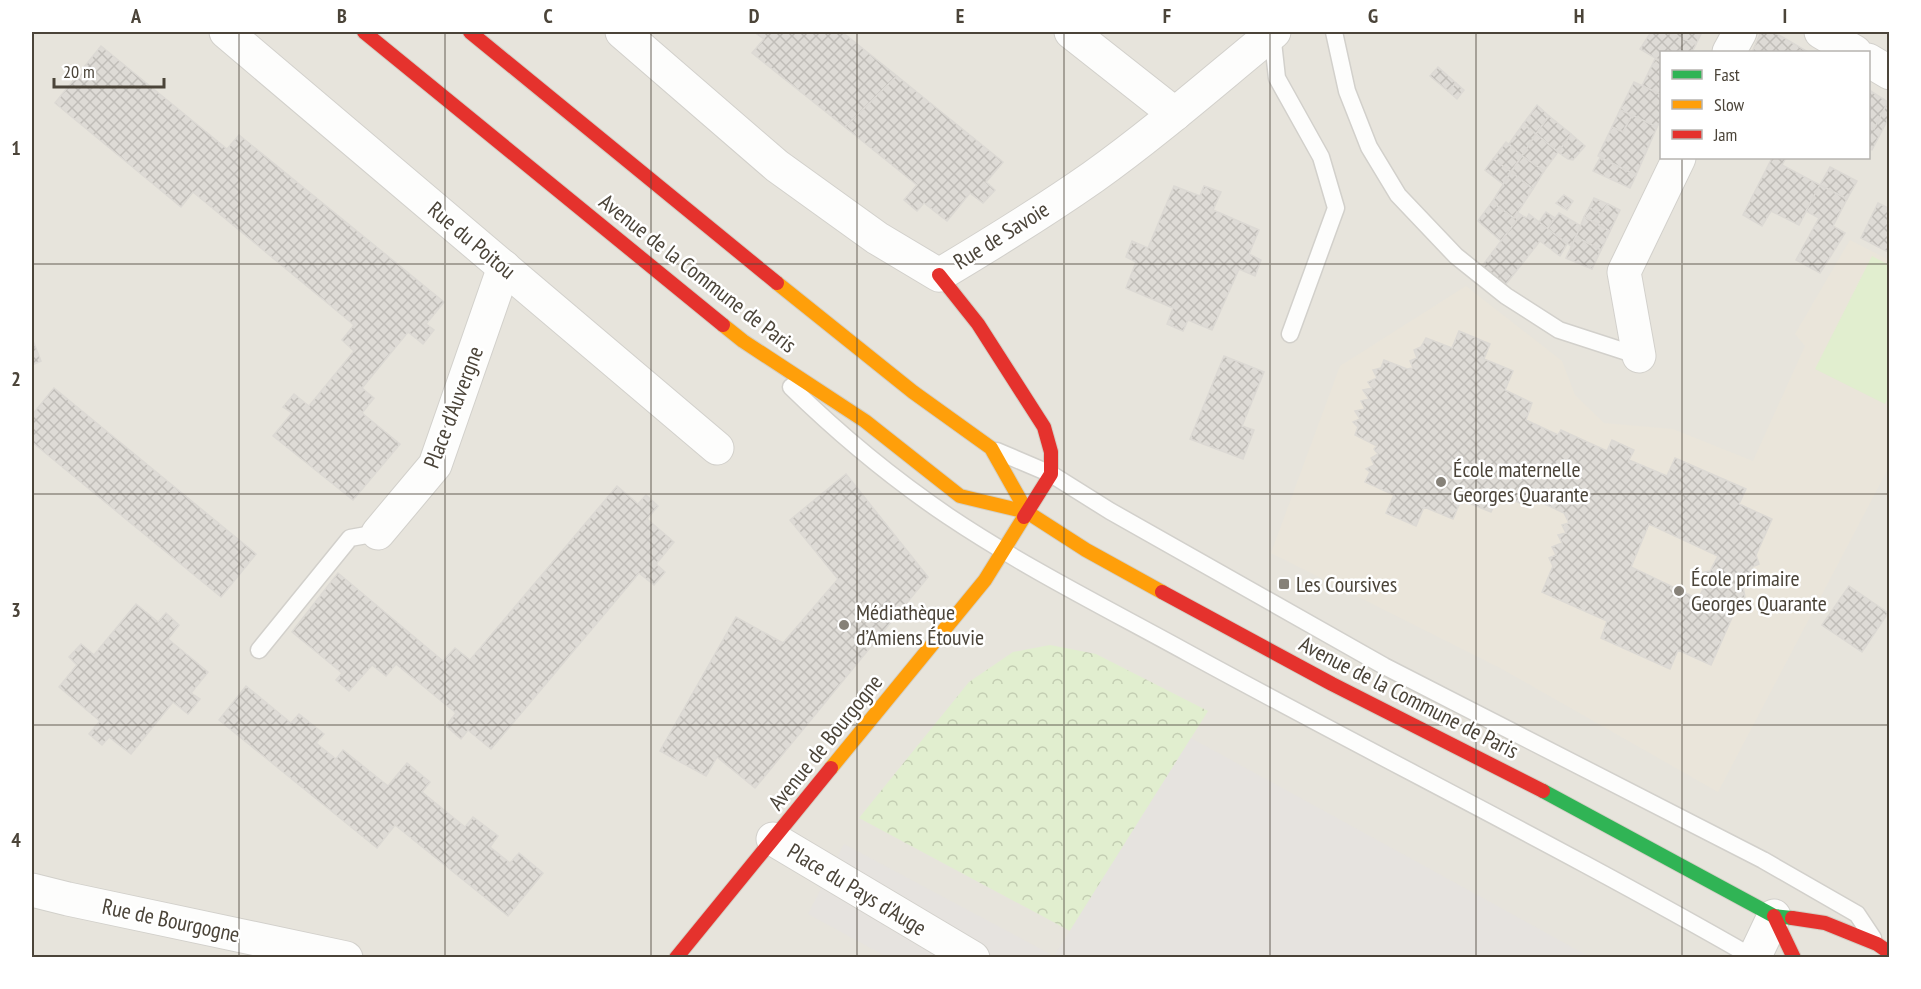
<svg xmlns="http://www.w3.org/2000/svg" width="1921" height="989" font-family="'PT Sans Narrow',sans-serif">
<defs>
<pattern id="forest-crowns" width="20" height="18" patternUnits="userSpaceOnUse" patternTransform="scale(1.5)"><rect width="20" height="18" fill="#e1eecf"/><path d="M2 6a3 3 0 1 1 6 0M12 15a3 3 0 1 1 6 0" fill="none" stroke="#c3cdb2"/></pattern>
<pattern id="building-cross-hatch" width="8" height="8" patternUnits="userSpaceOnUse" patternTransform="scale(1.5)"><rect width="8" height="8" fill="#dedbd6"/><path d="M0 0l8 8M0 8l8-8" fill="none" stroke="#c0bdb8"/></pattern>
</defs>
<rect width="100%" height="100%" fill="#f4f2ee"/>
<path fill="#e7e4dc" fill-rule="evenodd" d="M32 32H1889V957H32ZM1662 52H1868V158H1662Z"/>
<path fill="#eae5da" d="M1850 240 1889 260V467L1718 792 1502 669 1271 553 1340 366 1466 286 1562 361 1575 395 1604 423 1673 429 1753 461 1805 346 1795 334Z"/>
<path fill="url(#forest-crowns)" d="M1050 645 1096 654 1208 711 1070 931 859 818 969 682 1013 652Z"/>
<path fill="#e1eecf" d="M1872 256 1889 265 1890 394 1885 404 1815 369Z"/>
<path fill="#e6e3df" d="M1191 738 1590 957H887L808 914 844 844 1054 956Z"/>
<g fill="url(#building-cross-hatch)" stroke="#dcd9d4" stroke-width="1.5" fill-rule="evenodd">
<path d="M754 32H842L897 76 845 127 752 53 764 39Z"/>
<path d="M1651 32 1660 33 1666 32 1671 34 1672 32 1696 44 1692 52H1662V62L1640 49Z"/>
<path d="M1666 32H1702L1696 44Z"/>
<path d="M1761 32H1774L1808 52H1752Z"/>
<path d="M101 46 227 149 239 135 444 302 426 324 434 330 423 344 408 332 362 388 374 398 362 413 400 444 353 500 273 436 292 413 283 407 294 394 309 406 354 351 342 340 354 325 193 192 181 207 55 103Z"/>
<path d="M1655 59 1662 62V95L1642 86Z"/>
<path d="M1438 67 1456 83 1448 91 1430 76Z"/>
<path d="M897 76 1003 162 986 182 995 190 983 203 970 193 947 221 924 203 917 211 904 200 917 185 845 127Z"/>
<path d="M1634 82 1662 95V118L1657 127 1620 110Z"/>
<path d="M1456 83 1464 90 1457 99 1448 91Z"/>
<path d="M1869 90 1888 102 1874 129 1868 125Z"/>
<path d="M1888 102 1890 115 1872 150 1868 149V125L1874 129Z"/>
<path d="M1537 105 1549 116 1536 134 1523 124Z"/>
<path d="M1620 110 1632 115 1623 132 1612 127Z"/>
<path d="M1632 115 1657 127 1636 175 1598 156 1612 127 1623 132Z"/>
<path d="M1549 116 1571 134 1558 152 1536 134Z"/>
<path d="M1523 124 1536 134 1522 156 1509 144Z"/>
<path d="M1536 134 1558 152 1544 171 1522 156Z"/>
<path d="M1571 134 1585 146 1573 160 1568 159 1558 152Z"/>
<path d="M1506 142 1522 156 1511 172 1493 159Z"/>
<path d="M1522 156 1544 171 1533 189 1511 172Z"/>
<path d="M1600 158 1636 175 1630 188 1593 171Z"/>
<path d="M1772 158H1786L1782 165 1820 185 1799 225 1771 211 1762 226 1743 215Z"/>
<path d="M1493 159 1511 172 1503 184 1485 170Z"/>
<path d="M1830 167 1857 181 1847 199 1820 185Z"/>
<path d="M1511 172 1533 189 1514 218 1492 202Z"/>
<path d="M1820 185 1847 199 1833 226 1845 233 1820 273 1796 260 1819 218 1806 211Z"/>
<path d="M1174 186 1200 196 1204 186 1221 192 1213 210 1259 230 1249 254 1261 260 1255 276 1239 269 1212 330 1188 320 1183 331 1167 324 1173 308 1126 288 1136 262 1126 257 1132 241 1148 248Z"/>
<path d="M1564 195 1573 201 1567 210 1556 203Z"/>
<path d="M1594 198 1608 204 1601 214 1589 208Z"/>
<path d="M1492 202 1514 218 1517 212 1521 215 1501 241 1478 221Z"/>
<path d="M1878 203 1890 209V253L1861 238Z"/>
<path d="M1608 204 1620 210 1610 231 1584 217 1589 208 1601 214Z"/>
<path d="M1546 212 1555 218 1547 229 1539 222Z"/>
<path d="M1559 213 1581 226 1571 246 1547 229Z"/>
<path d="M1529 214 1567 244 1560 256 1540 241 1506 284 1482 266 1521 215 1527 218Z"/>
<path d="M1584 217 1610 231 1601 250 1576 237Z"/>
<path d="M1576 237 1601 250 1592 269 1566 258Z"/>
<path d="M1459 331 1490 344 1484 359 1513 371 1505 390 1532 403 1526 420 1558 435 1561 430 1607 451 1612 440 1634 450 1629 460 1667 476 1675 458 1746 489 1739 504 1772 519 1756 555 1759 564 1752 567 1755 575 1748 579 1750 584 1743 587 1745 597 1739 600 1740 608 1735 611 1711 665 1678 650 1670 669 1601 638 1607 621 1542 592 1553 566 1549 558 1556 555 1552 547 1562 543 1558 535 1566 533 1562 525 1569 523 1564 513 1534 499 1529 507 1499 494 1491 512 1461 500 1453 519 1424 507 1416 526 1386 513 1394 495 1365 482 1370 472 1366 469 1374 465 1371 458 1378 454 1374 449 1377 446 1355 435 1358 427 1353 422 1360 419 1355 411 1365 409 1361 401 1369 399 1363 390 1372 388 1368 382 1377 378 1373 370 1381 368 1384 360 1407 369 1413 368 1410 361 1417 358 1414 350 1421 347 1426 338 1452 348ZM1649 524 1718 556 1710 571 1700 573 1706 583 1698 599 1631 567Z"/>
<path d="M32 338 41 361 32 365Z"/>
<path d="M1224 356 1264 372 1242 426 1254 430 1243 459 1190 439Z"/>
<path d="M54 388 256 554 221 597 32 442V415Z"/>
<path d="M846 474 928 577 755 788 717 757 706 776 660 751 736 617 783 643 838 579 790 520Z"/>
<path d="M617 486 638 504 646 495 658 506 647 519 674 542 656 564 665 572 654 585 639 573 491 749 468 730 461 739 446 726 456 713 396 664 386 676 372 665 349 691 336 680 342 673 292 632 338 573 443 661 455 648 470 660Z"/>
<path d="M1849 586 1888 613 1862 652 1822 625Z"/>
<path d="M136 604 158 622 166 613 179 625 168 639 208 672 191 693 200 699 188 714 173 702 131 754 109 737 102 745 89 734 100 721 59 687 77 665 69 657 81 644 94 655Z"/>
<path d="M246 686 291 723 299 714 324 734 316 743 336 759 343 750 388 786 407 763 430 782 422 792 465 827 473 817 498 836 490 847 510 863 519 853 543 873 508 916 395 825 377 848 219 720Z"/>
</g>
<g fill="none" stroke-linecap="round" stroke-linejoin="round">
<defs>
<g id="lane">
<path d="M1334 32 1347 91 1369 147 1398 195 1456 256 1506 296 1559 330 1639 356"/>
<path d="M1272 33 1277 78 1321 157 1336 208 1290 334"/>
<path d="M791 387C840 435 892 478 948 516 1024 567 1108 609 1188 653 1376 756 1568 851 1754 958"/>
<path d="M997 451 1051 474 1110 511 1384 666 1763 860 1857 914 1873 938"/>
<path d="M259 650 350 538 378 533"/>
</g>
<g id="street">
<path d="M226 32 717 448"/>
<path d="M622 32 777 166 877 238 939 275C991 244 1043 212 1093 177 1156 132 1214 81 1274 32"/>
<path d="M1071 32 1175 114"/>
<path d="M1821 32 1855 52"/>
<path d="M1729 52 1740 32"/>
<path d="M1868 60 1890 73"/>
<path d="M1639 356 1624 272 1679 158"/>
<path d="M378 533 435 465 504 267"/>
<path d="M773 839 973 958"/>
<path d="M32 890 68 899 346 958"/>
<path d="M1754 958 1774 916"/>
</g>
<path id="fast" d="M1543 791 1774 916 1792 918"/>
<g id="slow">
<path d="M777 283 913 392 991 448 1027 512"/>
<path d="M723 325 743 341 865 421 960 496 1027 512 1086 550 1162 592"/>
<path d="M831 768 985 580 1024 517"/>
</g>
<g id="jam">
<path d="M364 32 723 325"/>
<path d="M470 32 777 283"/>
<path d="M939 275 978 324 1044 427 1051 452V474L1024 517"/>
<path d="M1162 592 1332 684 1543 791"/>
<path d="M1774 916 1794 958"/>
<path d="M1792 918 1825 923 1877 944 1890 953"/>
<path d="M676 958 831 768"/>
</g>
</defs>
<use href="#lane" stroke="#d2d0cb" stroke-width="19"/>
<use href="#street" stroke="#d2d0cb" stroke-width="35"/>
<use href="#fast" stroke="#d3cfc5" stroke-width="16"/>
<use href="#slow" stroke="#d3cfc5" stroke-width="16"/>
<use href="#jam" stroke="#d3cfc5" stroke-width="16"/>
<use href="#lane" stroke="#fdfdfc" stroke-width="16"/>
<use href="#street" stroke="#fdfdfc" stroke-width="33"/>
<use href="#fast" stroke="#30b455" stroke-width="14"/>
<use href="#slow" stroke="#ff9f0a" stroke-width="14"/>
<use href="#jam" stroke="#e5322d" stroke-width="14"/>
</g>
<path fill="none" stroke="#4b4439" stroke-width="1.5" stroke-opacity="0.55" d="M239 32V958M445 32V958M651 32V958M857 32V958M1064 32V958M1270 32V958M1476 32V958M1682 32V52M1682 158V958M32 264H1890M32 494H1890M32 725H1890"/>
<g fill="#868178" stroke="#fff" stroke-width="2">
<circle cx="1441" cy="482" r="6"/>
<rect x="1278" y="578" width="12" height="12" rx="3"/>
<circle cx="1679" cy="591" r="6"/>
<circle cx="844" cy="625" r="6"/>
</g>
<g text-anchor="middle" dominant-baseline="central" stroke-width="5" stroke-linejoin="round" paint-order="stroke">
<g font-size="22" fill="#4b4439" stroke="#fff">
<text transform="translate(1001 235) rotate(-32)">Rue de Savoie</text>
<text transform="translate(472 240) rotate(40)">Rue du Poitou</text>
<text transform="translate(698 273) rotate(38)">Avenue de la Commune de Paris</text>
<text transform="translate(453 407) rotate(-69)">Place d'Auvergne</text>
<text transform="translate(1409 697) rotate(27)">Avenue de la Commune de Paris</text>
<text transform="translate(825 742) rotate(-51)">Avenue de Bourgogne</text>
<text transform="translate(857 889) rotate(31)">Place du Pays d'Auge</text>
<text transform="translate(171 920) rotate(12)">Rue de Bourgogne</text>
</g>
<g font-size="22" fill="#4b4439" stroke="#fff" text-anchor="start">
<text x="1453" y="469">École maternelle<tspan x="1453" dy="25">Georges Quarante</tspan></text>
<text x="1691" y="578">École primaire<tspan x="1691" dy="25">Georges Quarante</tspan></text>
<text x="1296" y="584">Les Coursives</text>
<text x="856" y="612">Médiathèque<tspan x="856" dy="25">d’Amiens Étouvie</tspan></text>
</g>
</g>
<rect width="1921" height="989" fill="none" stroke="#ffffff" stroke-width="66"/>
<rect x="1660" y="51" width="210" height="108" fill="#ffffff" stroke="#b7b4b0" stroke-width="1.5"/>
<rect x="1672" y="70" width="30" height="9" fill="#30b455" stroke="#b7b4b0" stroke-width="1.5"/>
<text x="1714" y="81" font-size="18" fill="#4b4439">Fast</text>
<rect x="1672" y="100" width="30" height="9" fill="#ff9f0a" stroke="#b7b4b0" stroke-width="1.5"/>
<text x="1714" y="111" font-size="18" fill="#4b4439">Slow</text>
<rect x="1672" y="130" width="30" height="9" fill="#e5322d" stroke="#b7b4b0" stroke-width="1.5"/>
<text x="1714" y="141" font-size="18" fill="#4b4439">Jam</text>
<path d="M54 78v9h110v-9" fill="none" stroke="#4b4439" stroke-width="3"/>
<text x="63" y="78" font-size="18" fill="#4b4439" stroke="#ffffff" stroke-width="4.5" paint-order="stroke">20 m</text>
<rect x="33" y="33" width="1855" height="923" fill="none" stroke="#4b4439" stroke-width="2"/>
<g font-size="20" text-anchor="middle" font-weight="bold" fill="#4b4439">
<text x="136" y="23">A</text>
<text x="342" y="23">B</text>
<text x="548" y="23">C</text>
<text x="754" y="23">D</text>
<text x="960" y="23">E</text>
<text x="1167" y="23">F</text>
<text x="1373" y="23">G</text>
<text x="1579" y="23">H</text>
<text x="1785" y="23">I</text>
<text x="16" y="155">1</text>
<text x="16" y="386">2</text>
<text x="16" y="617">3</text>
<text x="16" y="847">4</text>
</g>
</svg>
